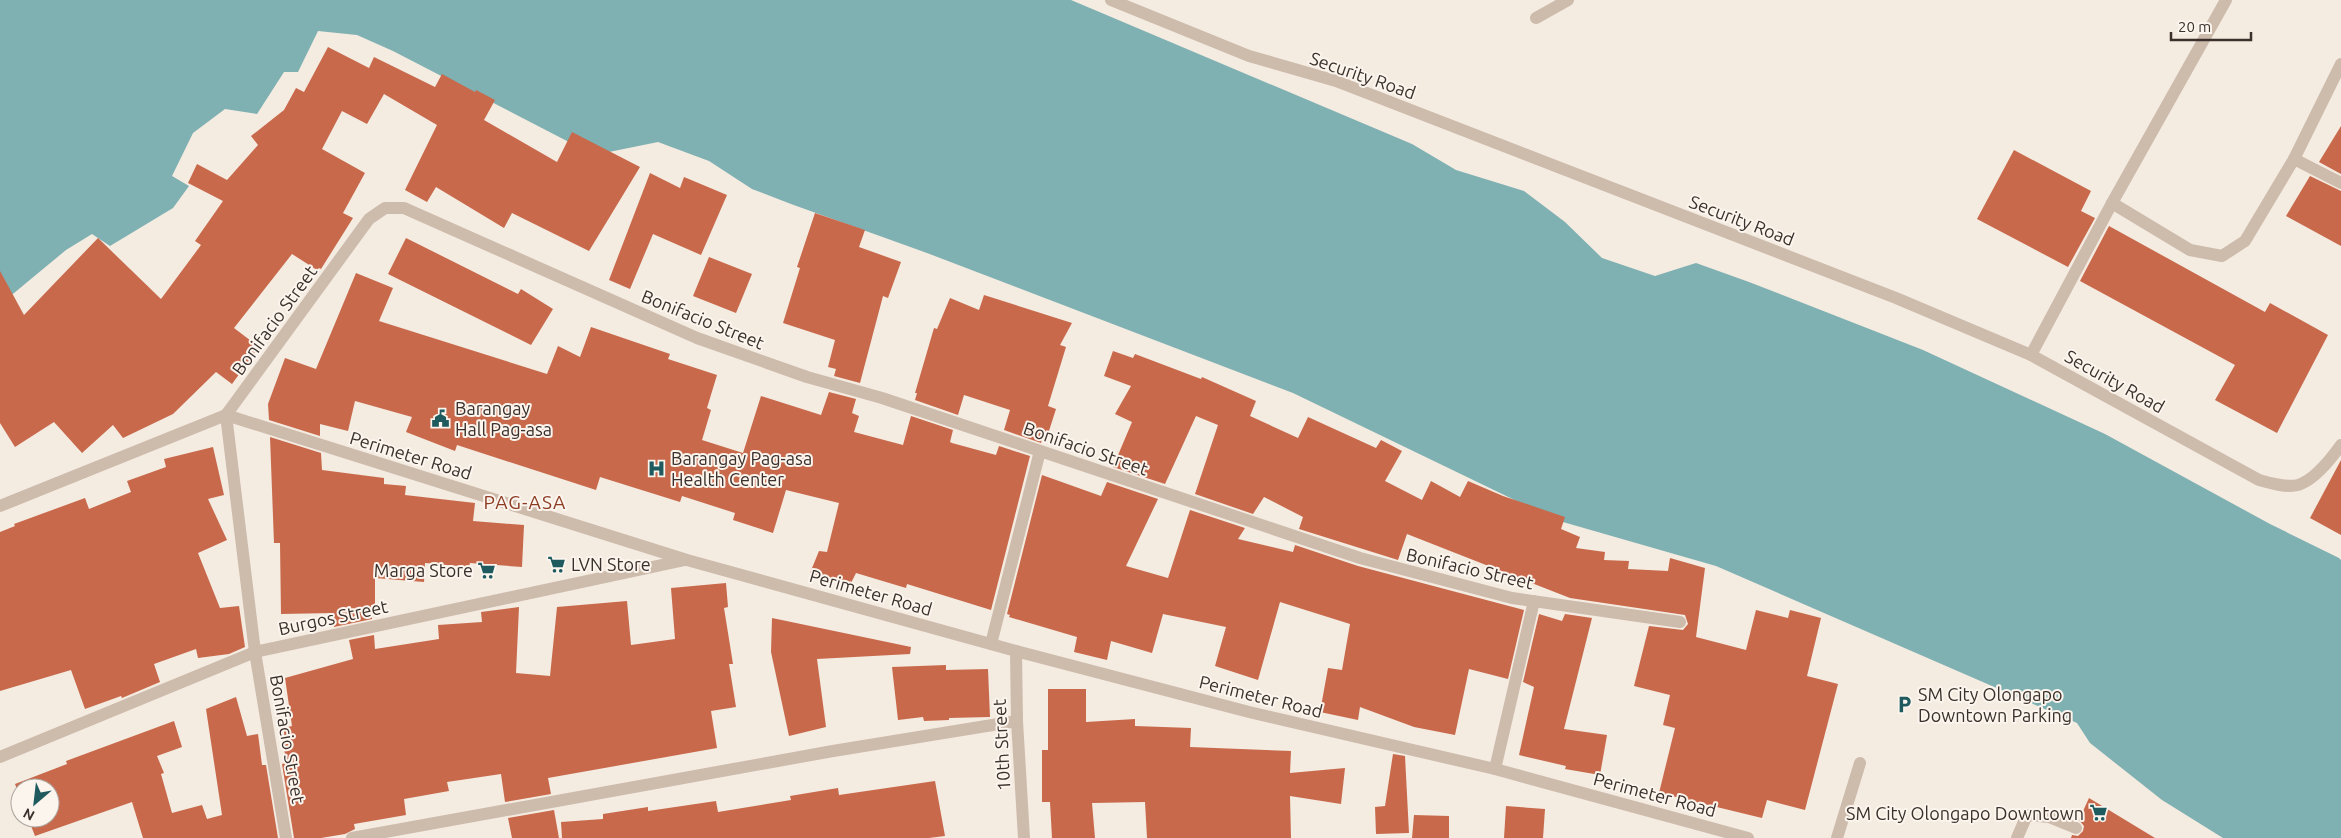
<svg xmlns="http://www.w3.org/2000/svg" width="2341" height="838" font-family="Ubuntu,sans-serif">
<rect width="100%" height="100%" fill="#f4ebe1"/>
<path fill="#7fb0b2" d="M0 0H1071L1412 144 1456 170 1524 191 1565 222 1602 258 1655 276 1696 263 1749 282 1923 350 2105 434 2270 524 2339 558 2341 560V838H2223L2162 800 2090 743 2077 723 1716 566 1556 520 1293 393 927 253 791 204 752 189 709 161 658 142 594 155 393 51 357 35 318 31 298 72H284L257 114 225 109 193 133 172 176 189 186 173 208 110 246 92 234 66 250 8 298 0 283Z"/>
<g fill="#c8694b">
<path d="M328 47 369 68 374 57 435 87 442 74 475 92 476 90 495 100 484 120 557 162 572 132 640 167 589 251 512 213 504 228 436 187 427 202 405 190 437 125 384 94 367 124 342 111 322 149 365 173 343 213 353 218 321 269 319 268 317 270 292 254 234 328 259 347 232 384 216 372 173 414 123 438 113 425 82 453 54 422 15 447 0 423V271L24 315 98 238 161 299 201 245 195 241 223 201 188 183 197 164 227 180 258 145 251 136 284 110 296 88 304 92Z"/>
<path d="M2341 126V174L2319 162Z"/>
<path d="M2014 150 2091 191 2081 211 2095 218 2068 267 1977 219Z"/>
<path d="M650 173 680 188 684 177 727 195 701 255 653 234 630 289 609 280Z"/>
<path d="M2310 176 2341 191V246L2286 216Z"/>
<path d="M815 213 865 230 859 247 901 262 888 298 883 296 860 383 834 376 836 369 828 367 835 340 783 323 800 268 797 267Z"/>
<path d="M2109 226 2265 312 2270 303 2328 335 2277 433 2215 400 2235 365 2080 281Z"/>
<path d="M406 238 518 294 521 289 553 309 531 345 388 274Z"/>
<path d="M709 257 752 274 736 313 693 296Z"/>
<path d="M356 273 393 288 379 321 547 374 558 346 580 357 591 327 670 354 668 359 717 375 707 408 711 410 702 440 743 453 761 396 821 415 829 392 856 399 852 413 859 416 854 432 903 445 911 416 953 430 950 442 952 443 996 455 999 446 1030 456 991 610 907 584 906 588 856 573 851 583 810 573 819 551 827 552 839 503 786 490 773 533 733 520 735 513 682 496 680 502 600 477 596 490 457 445 455 451 406 432 412 417 355 401 348 431 320 424V436L269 420 268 404 285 358 316 369Z"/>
<path d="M984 295 1072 323 1060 345 1066 347 1048 406 1056 409 1048 434 1044 433 1041 443 1004 430 1010 410 964 395 958 415 915 400 917 393H915L934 328 937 329 950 298 979 310Z"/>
<path d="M1113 351 1133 358 1135 354 1201 379 1202 377 1256 401 1250 416 1298 438 1308 417 1376 448 1381 440 1402 451 1385 481 1422 500 1431 481 1460 497 1468 481 1503 496 1565 517 1561 529 1580 537 1576 548 1605 552 1604 560 1629 561 1628 569 1668 571 1670 558 1705 568 1696 637 1746 650 1756 610 1788 618 1790 610 1821 618 1807 676 1838 684 1805 810 1767 800 1762 818 1659 793 1675 728 1663 725 1670 695 1634 686 1649 626 1683 630 1688 624 1685 615 1570 598 1407 534 1398 560 1299 529 1303 517 1264 497 1253 514 1195 494 1218 425 1196 416 1165 484 1113 467 1132 422 1115 414 1131 386 1104 376Z"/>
<path d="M270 437 321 453 322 470 384 478V484L406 486 405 495 475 503 473 521 524 525 522 567 470 563 469 567 425 563 424 582 375 578V605H371L372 619 334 627 333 613 281 614 280 543H274Z"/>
<path d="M213 447 224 495 208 499 227 540 198 553 220 608 239 606 245 647 229 654 198 658 196 649 154 664 160 682 122 698 121 696 85 709 71 670 0 691V532L15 526 14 524 85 498 89 509 131 492 127 481 166 467 164 459Z"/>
<path d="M2341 460V535L2310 518Z"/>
<path d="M1042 475 1101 496 1107 482 1158 499 1126 566 1168 578 1190 510 1245 528 1238 539 1293 552 1295 545 1358 566 1524 610 1508 679 1469 669 1455 735 1414 727 1360 707 1358 720 1320 712 1328 668 1342 670 1350 624 1280 602 1258 680 1215 666 1226 627 1163 614 1152 653 1111 641 1107 660 1074 652 1077 637 1009 617 1010 615 1007 614Z"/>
<path d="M726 583 728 607 724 608 733 664H729L736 707 711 711 717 748 548 778 551 794 505 802 501 774 447 782 449 791 404 799 406 815 354 824 355 829 345 834 321 838H294L282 764 285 763 284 728 292 726 285 678 353 659 349 640 374 635 375 649 439 639 438 625 482 622 481 612 519 607 516 673 550 676 557 607 627 601 631 645 675 639 671 588Z"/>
<path d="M1539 614 1562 621 1565 614 1592 618 1564 729 1607 735 1600 775 1565 769 1566 766 1519 755 1534 687 1523 682Z"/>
<path d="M772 618 911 647 910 654 817 659 826 727 789 736 771 652Z"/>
<path d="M946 665V670L988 669 990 717 949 718V720L924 721 923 717 898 720 892 667Z"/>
<path d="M1048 689H1086V722L1135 719V726L1191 728 1190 747 1291 751 1290 773 1345 768 1341 804 1290 796 1291 838H1147L1145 802 1092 803 1095 838H1052L1050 802H1042V750H1048Z"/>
<path d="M236 697 247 736 258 734 262 765H266L278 838H143L132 802 35 836 28 818H50V788H20V797L15 784 67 764 66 761 174 721 182 747 157 756 164 773 161 774 172 813 202 805 207 819 222 815 206 709Z"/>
<path d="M1393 754 1405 756 1409 833 1376 834 1375 807 1385 806Z"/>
<path d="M935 781 945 836 929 838H562L561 822 603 819V814L648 807V811L716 801 718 812 791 800 790 796 838 788 839 795Z"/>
<path d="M2089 798 2155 838H2071L2072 835 2078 836 2083 831 2084 826 2079 820Z"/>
<path d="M1506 806 1545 809 1543 838H1504Z"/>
<path d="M554 810 559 838H512L508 818Z"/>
<path d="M1414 815 1449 816V838H1412Z"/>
</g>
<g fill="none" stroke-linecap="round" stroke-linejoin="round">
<g stroke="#cdbbac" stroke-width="12">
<path d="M1111 0 1249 56 1336 81 1896 298 2031 355 2259 480C2270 483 2286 488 2298 485 2315 480 2331 459 2341 445"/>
<path d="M2294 159 2341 183"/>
<path d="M2112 203 2190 250 2222 256 2245 241 2294 159 2341 64"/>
<path d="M2031 355 2112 203 2226 0"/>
<path d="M1837 838 1860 763"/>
<path d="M2017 838 2027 815 2049 817 2076 828"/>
</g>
<g stroke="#cdbbac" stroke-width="12">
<path d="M1536 18 1568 0"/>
<path d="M226 415 687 560 1016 651 1249 712 1495 769 1748 838"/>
<path d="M0 506 226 415"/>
<path d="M991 644 1040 451"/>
<path d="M1016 651 1017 721 1024 838"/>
<path d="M0 757 255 652 685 560"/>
<path d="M1495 769 1534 601"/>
<path d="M286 838 255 652 226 415 369 219 385 208H404L697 338 807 377 882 398 1360 558 1512 598 1680 622"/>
<path d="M352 838 833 751 1017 721"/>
</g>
</g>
<defs>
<symbol id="civic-bare" viewBox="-9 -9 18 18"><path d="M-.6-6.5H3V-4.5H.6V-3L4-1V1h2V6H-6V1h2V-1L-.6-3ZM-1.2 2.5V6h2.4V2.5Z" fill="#1f5a5e" stroke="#fbf5ee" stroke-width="2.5" paint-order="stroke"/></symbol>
<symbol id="hospital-bare" viewBox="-9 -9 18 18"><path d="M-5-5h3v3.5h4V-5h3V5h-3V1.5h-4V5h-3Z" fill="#1f5a5e" stroke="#fbf5ee" stroke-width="2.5" paint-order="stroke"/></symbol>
<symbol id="supermarket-bare" viewBox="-9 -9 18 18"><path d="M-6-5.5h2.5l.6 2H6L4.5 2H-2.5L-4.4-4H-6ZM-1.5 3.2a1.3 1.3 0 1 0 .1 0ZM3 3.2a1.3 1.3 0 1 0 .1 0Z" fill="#1f5a5e" stroke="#fbf5ee" stroke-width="2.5" paint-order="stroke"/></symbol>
<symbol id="parking-bare" viewBox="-9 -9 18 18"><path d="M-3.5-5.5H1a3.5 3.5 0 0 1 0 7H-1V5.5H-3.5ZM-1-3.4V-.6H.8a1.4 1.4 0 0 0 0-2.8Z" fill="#1f5a5e" stroke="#fbf5ee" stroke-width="2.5" paint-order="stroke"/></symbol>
</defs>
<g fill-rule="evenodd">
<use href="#civic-bare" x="428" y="406" width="25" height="25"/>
<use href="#hospital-bare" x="644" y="456" width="25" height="25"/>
<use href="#supermarket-bare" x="544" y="552" width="25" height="25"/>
<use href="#supermarket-bare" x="474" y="558" width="25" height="25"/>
<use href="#parking-bare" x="1892" y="692" width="25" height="25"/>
<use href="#supermarket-bare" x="2086" y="800" width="25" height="25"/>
</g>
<g text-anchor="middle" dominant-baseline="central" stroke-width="4" stroke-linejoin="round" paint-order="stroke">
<g font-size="18" fill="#3b302b" stroke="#fbf5ee">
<text transform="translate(1363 75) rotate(19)">Security Road</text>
<text transform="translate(1742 220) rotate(21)">Security Road</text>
<text transform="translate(703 319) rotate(22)">Bonifacio Street</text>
<text transform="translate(274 320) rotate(-54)">Bonifacio Street</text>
<text transform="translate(2115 381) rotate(29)">Security Road</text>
<text transform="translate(1086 448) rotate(19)">Bonifacio Street</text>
<text transform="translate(411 455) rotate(17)">Perimeter Road</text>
<text transform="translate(1470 568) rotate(13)">Bonifacio Street</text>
<text transform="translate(871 592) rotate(16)">Perimeter Road</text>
<text transform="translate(333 617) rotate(-12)">Burgos Street</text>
<text transform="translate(1261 696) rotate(14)">Perimeter Road</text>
<text transform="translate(288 739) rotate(80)">Bonifacio Street</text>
<text transform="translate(1001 745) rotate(-93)">10th Street</text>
<text transform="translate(1655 794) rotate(15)">Perimeter Road</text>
</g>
<g font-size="18" fill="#3b302b" stroke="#fbf5ee" text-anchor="start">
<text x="455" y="408">Barangay<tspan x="455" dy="21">Hall Pag-asa</tspan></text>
<text x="671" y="458">Barangay Pag-asa<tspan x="671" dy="21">Health Center</tspan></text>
<text x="571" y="564">LVN Store</text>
<text x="473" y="570" text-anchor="end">Marga Store</text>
<text x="1918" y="694">SM City Olongapo<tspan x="1918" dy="21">Downtown Parking</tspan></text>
<text x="2084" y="813" text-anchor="end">SM City Olongapo Downtown</text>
</g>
<g font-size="19" letter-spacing="1" fill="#8c3b22" stroke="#fbf5ee">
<text x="525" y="502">PAG-ASA</text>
</g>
</g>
<g transform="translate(35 803) rotate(208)"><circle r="24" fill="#fbf5ee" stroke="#aea6a0"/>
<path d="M0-4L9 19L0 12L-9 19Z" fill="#1f5a5e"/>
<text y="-8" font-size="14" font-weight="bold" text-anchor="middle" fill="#3b302b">N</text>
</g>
<path d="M2171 32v8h80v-8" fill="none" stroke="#3b302b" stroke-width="2.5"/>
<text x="2178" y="32" font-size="15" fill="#3b302b" stroke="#fbf5ee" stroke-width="4" paint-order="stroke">20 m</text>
</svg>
